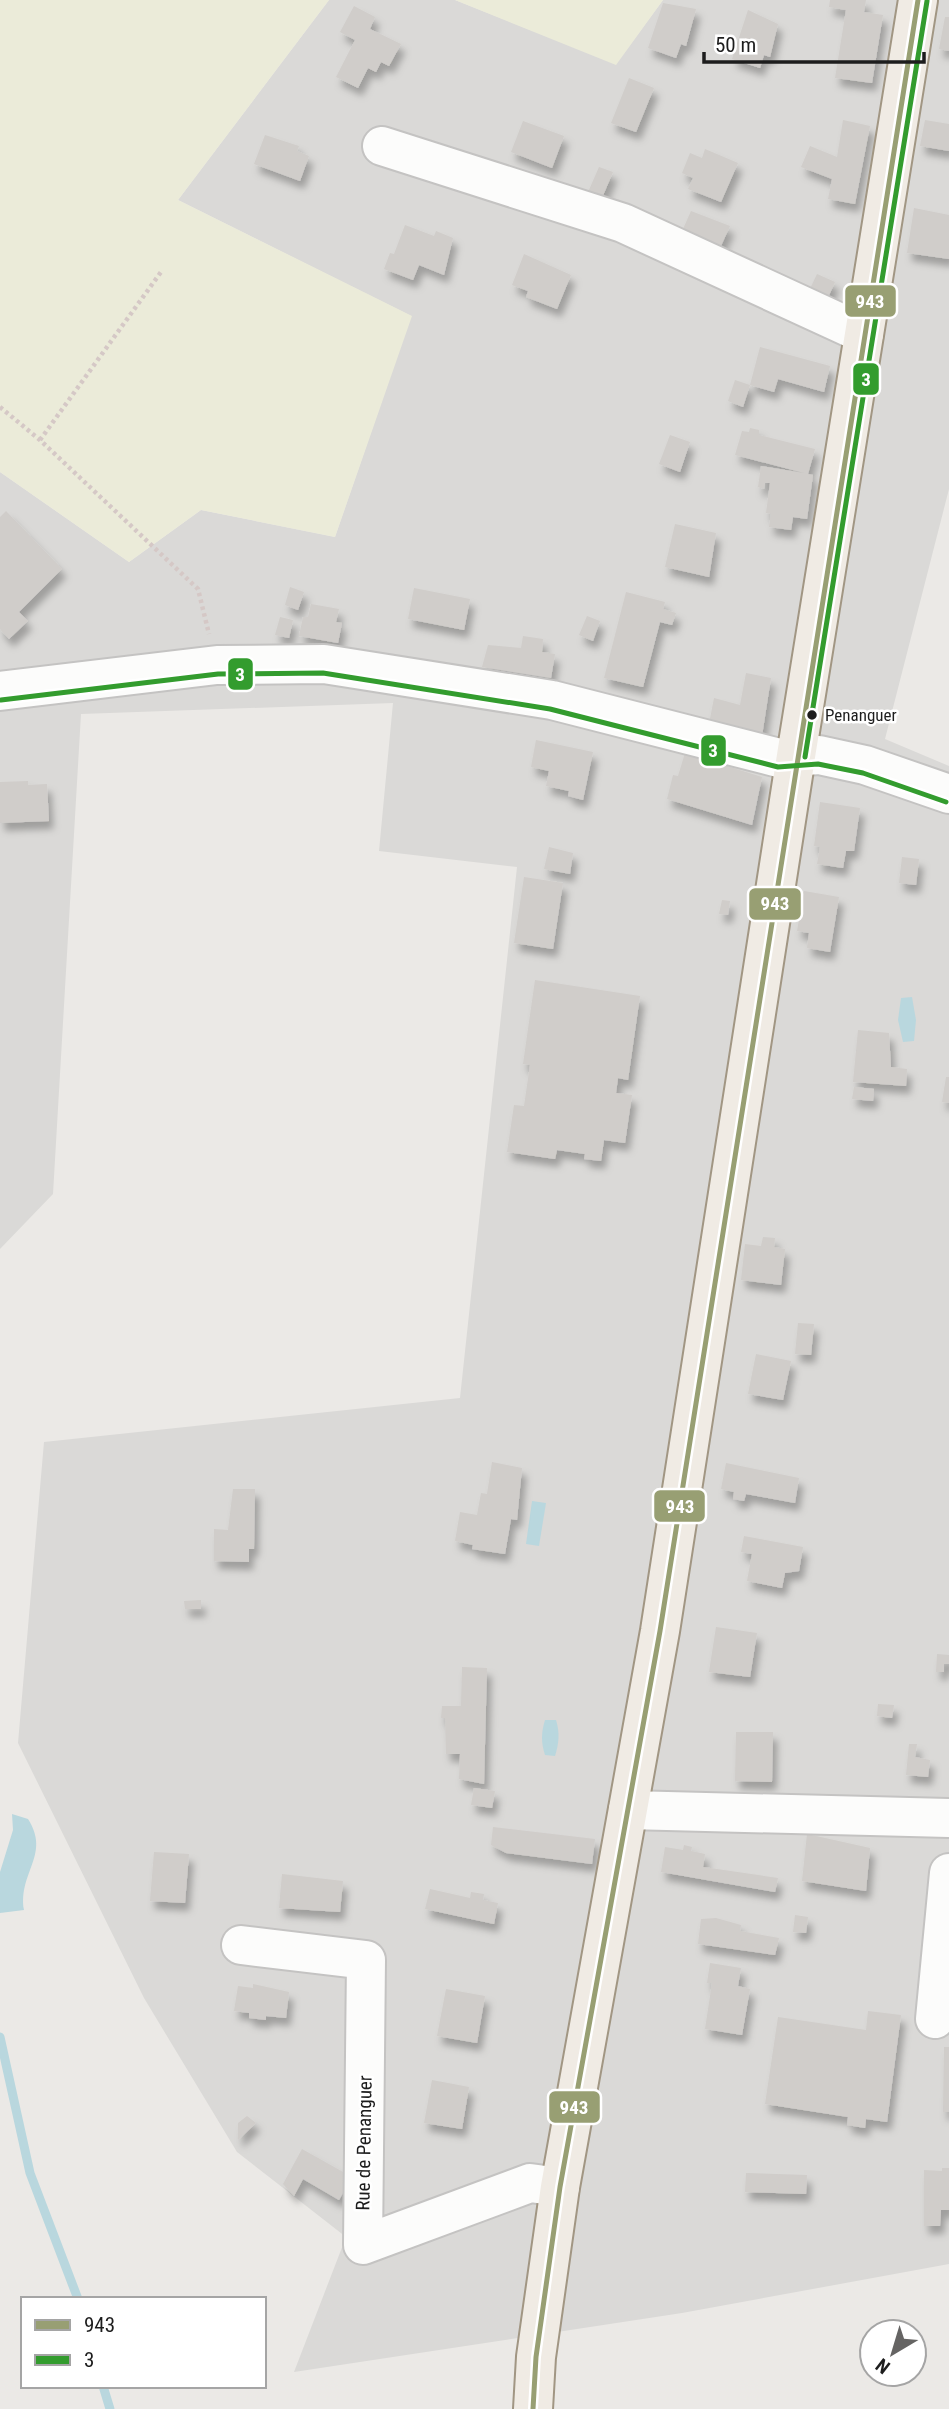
<svg xmlns="http://www.w3.org/2000/svg" width="949" height="2409" font-family="'Roboto Condensed',sans-serif">
<defs>
<filter id="shadow"><feDropShadow dx="4.5" dy="8" stdDeviation="3.5" flood-color="#0004"/></filter>
</defs>
<rect width="100%" height="100%" fill="#ebe9e6"/>
<path fill="#dad9d7" d="M329 0H455L616 64 663 0H949V489L885 739 949 766V2264L682 2313 294 2372 346 2237 237 2152 144 1998 18 1743 44 1442 460 1398 517 867 379 851 393 703 81 714 53 1194 0 1249V472L129 562 201 510 335 537 411 316 178 200Z"/>
<g fill="#ebebd9">
<path d="M0 0H329L178 200 412 316 335 537 201 510 129 562 0 472Z"/>
<path d="M455 0H663L616 65Z"/>
</g>
<g fill="#b9d7de">
<path d="M912 997 916 1020 914 1041 903 1042 898 1020 901 998Z"/>
<path d="M532 1501 546 1503 539 1546 526 1544Z"/>
<path d="M545 1720H556C560 1733 559 1743 555 1756L545 1755C541 1743 541 1733 545 1720Z"/>
<path d="M12 1814 28 1819C51 1855 18 1872 24 1910L0 1913V1872L13 1830Z"/>
</g>
<g fill="none" stroke-linecap="round" stroke-linejoin="round">
<g stroke="#b9d7de" stroke-width="9">
<path d="M0 2037 30 2173 78 2299"/>
<path d="M103 2386 110 2409"/>
</g>
</g>
<g fill="#d0cdca" filter="url(#shadow)">
<path d="M830 0H866L864 12 883 15 872 83 835 78 846 10 829 7Z"/>
<path d="M663 3 696 9 686 46 681 44 676 58 648 48Z"/>
<path d="M354 6 375 17 370 29 401 44 389 66 381 62 376 72 368 68 358 88 336 77 355 40 340 32Z"/>
<path d="M748 10 778 24 770 57 764 55 760 68 732 59Z"/>
<path d="M945 17H949V51L939 49Z"/>
<path d="M629 78 654 88 636 132 611 123Z"/>
<path d="M843 120 870 126 855 204 828 199 832 179 801 167 810 146 837 157Z"/>
<path d="M925 120 949 124V151L920 146Z"/>
<path d="M523 121 564 136 552 168 511 152Z"/>
<path d="M265 135 299 146 297 151 309 156 300 181 254 164Z"/>
<path d="M705 149 738 163 721 202 688 189 693 178 682 173 690 153 702 158Z"/>
<path d="M599 167 613 172 599 205 585 199Z"/>
<path d="M914 208 949 215V259L907 253Z"/>
<path d="M691 211 730 226 716 257 688 245 693 234 683 229Z"/>
<path d="M405 225 434 236 436 231 453 238 444 275 419 265 413 280 384 269 390 253 394 254Z"/>
<path d="M524 254 571 275 557 309 526 297 528 291 512 285Z"/>
<path d="M817 274 835 282 826 302 807 295Z"/>
<path d="M760 347 830 366 824 392 778 379 774 392 750 385 743 407 728 401 735 380 750 385Z"/>
<path d="M750 428 759 430V435L815 449 808 474 813 475 807 519 793 517 791 530 769 527 771 514 766 513 770 483H765L764 489 758 487 761 466 804 473 735 455 742 431 749 432Z"/>
<path d="M670 435 690 442 680 472 659 464Z"/>
<path d="M6 511 62 569 19 612 28 621 9 639 0 629V517Z"/>
<path d="M675 524 716 533 709 577 665 567Z"/>
<path d="M290 587 304 592 298 610 285 605Z"/>
<path d="M414 588 470 599 464 630 408 619Z"/>
<path d="M626 592 665 602 663 609 676 613 672 625 660 622 643 687 604 678Z"/>
<path d="M311 604 339 609 336 622 342 623 338 643 299 636 303 617H308Z"/>
<path d="M587 616 600 621 593 641 579 635Z"/>
<path d="M280 617 293 620 289 638 275 635Z"/>
<path d="M523 636 543 639 542 652 555 654 551 678 482 667 488 645 521 648Z"/>
<path d="M746 673 771 678 762 736 709 724 714 698 740 705Z"/>
<path d="M536 740 593 752 583 800 568 796 569 791 546 786 549 771 531 767Z"/>
<path d="M685 753 762 777 752 825 667 799 673 775 678 776Z"/>
<path d="M28 781V785L47 784 49 821 0 823V782Z"/>
<path d="M820 802 860 808 854 851H846L843 868 817 864 820 847 814 846Z"/>
<path d="M549 847 573 853 570 874 544 869Z"/>
<path d="M902 857 919 859 916 885 899 883Z"/>
<path d="M524 877 563 883 553 949 514 943Z"/>
<path d="M804 891 839 897 830 952 807 948 809 933 797 931Z"/>
<path d="M722 900 730 901 728 915 719 914Z"/>
<path d="M535 980 640 996 628 1080 618 1078 616 1093 632 1095 625 1143 604 1140 601 1161 584 1159 585 1154 557 1150 555 1159 507 1152 514 1105 524 1106 530 1065 523 1064Z"/>
<path d="M858 1030 889 1033 891 1067 907 1069 906 1086 853 1082Z"/>
<path d="M946 1077H949V1103L942 1102Z"/>
<path d="M854 1087 874 1089 873 1101 852 1099Z"/>
<path d="M763 1237 775 1238 774 1247 785 1249 781 1285 741 1280 745 1244 761 1246Z"/>
<path d="M798 1323 814 1324 811 1355 795 1354Z"/>
<path d="M756 1354 791 1361 783 1400 748 1394Z"/>
<path d="M492 1462 522 1468 517 1520 511 1519 505 1554 472 1549 473 1545 455 1541 460 1512 477 1515 481 1493 487 1494Z"/>
<path d="M726 1463 799 1478 795 1503 746 1494 744 1501 733 1499 734 1492 721 1489Z"/>
<path d="M233 1489H255L254 1549H249V1562L214 1561V1529L228 1530Z"/>
<path d="M744 1536 803 1547 799 1571 785 1573 782 1588 747 1581 752 1554 741 1552Z"/>
<path d="M201 1600V1609H185L184 1601Z"/>
<path d="M716 1627 757 1633 750 1677 709 1672Z"/>
<path d="M937 1654 949 1655V1664H944V1672H936Z"/>
<path d="M462 1667 487 1668 484 1784 459 1779 460 1754H446L445 1718H441L442 1706H461Z"/>
<path d="M878 1704 894 1705 892 1718 877 1716Z"/>
<path d="M736 1732H773L772 1782 735 1781Z"/>
<path d="M909 1744H917L915 1757 930 1760 928 1777 906 1775Z"/>
<path d="M474 1788 495 1791 492 1808 471 1805Z"/>
<path d="M493 1827 595 1839 592 1864 506 1853 491 1845Z"/>
<path d="M807 1834 870 1848 866 1891 802 1881Z"/>
<path d="M684 1845 692 1847 691 1851 705 1854 703 1867 778 1878 775 1892 661 1872 665 1847 683 1850Z"/>
<path d="M154 1852 189 1854 185 1903 150 1901Z"/>
<path d="M282 1874 343 1881 340 1912 279 1908Z"/>
<path d="M430 1889 470 1898 471 1892 484 1894 483 1900 498 1903 494 1924 425 1909Z"/>
<path d="M795 1915 808 1917 806 1933 793 1932Z"/>
<path d="M716 1918 741 1925 740 1931 779 1938 775 1955 698 1944 701 1919Z"/>
<path d="M710 1963 741 1968 738 1986 750 1989 742 2035 705 2029 712 1983H707Z"/>
<path d="M253 1984 289 1992 286 2018 266 2016V2020L249 2018V2013L234 2011 238 1986 253 1988Z"/>
<path d="M446 1989 485 1996 477 2043 437 2036Z"/>
<path d="M868 2011 901 2015 887 2122 866 2119 865 2128 847 2125 848 2117 765 2104 778 2017 866 2030Z"/>
<path d="M944 2047H949V2112H943Z"/>
<path d="M432 2080 469 2087 462 2129 424 2123Z"/>
<path d="M247 2116 256 2123 238 2140V2123Z"/>
<path d="M302 2149 352 2177 339 2200 303 2179 294 2196 283 2184Z"/>
<path d="M942 2168H949V2210H941L940 2226H924V2170L942 2171Z"/>
<path d="M746 2173 807 2175 806 2194 745 2192Z"/>
</g>
<g fill="none" stroke-linecap="round" stroke-linejoin="round">
<defs>
<g id="minor">
<path d="M382 146 623 223 864 334"/>
<path d="M0 691 217 665 324 664 552 700 779 758 819 755 865 765 949 794"/>
<path d="M628 1810 949 1818"/>
<path d="M241 1945 366 1960 363 2245 530 2183 560 2187"/>
<path d="M935 2019 949 1873"/>
</g>
<path id="major" d="M533 2409 536 2357 560 2187 660 1631 796 756 918 0"/>
</defs>
<use href="#minor" stroke="#c4c3c2" stroke-width="42"/>
<use href="#major" stroke="#a19683" stroke-width="42"/>
<g stroke="#d5c8c6" stroke-width="4.5" stroke-dasharray="3.5 3.5" stroke-linecap="butt">
<path d="M0 407 40 440 198 589 209 634"/>
<path d="M40 440 161 272"/>
</g>
<use href="#minor" stroke="#fcfcfb" stroke-width="38"/>
<use href="#major" stroke="#f0ebe4" stroke-width="38"/>
<defs>
<path id="bus-1" d="M533 2409 536 2357 560 2187 660 1631 918 0"/>
<g id="bus-2">
<path d="M1 700 218 674 323 673 550 709 778 767 818 764 863 773 946 802"/>
<path d="M805 757 927 1"/>
</g>
</defs>
<use href="#bus-1" stroke="#fff" stroke-width="10"/>
<use href="#bus-2" stroke="#fff" stroke-width="10"/>
<use href="#bus-1" stroke="#989f73" stroke-width="5"/>
<use href="#bus-2" stroke="#339c2e" stroke-width="5"/>
</g>
<circle fill="#1d1d1d" stroke="#fff" stroke-width="2.5" cx="812" cy="715" r="6"/>
<g text-anchor="middle" dominant-baseline="central" stroke-width="5" stroke-linejoin="round" paint-order="stroke">
<g font-size="17" fill="#1d1d1d" stroke="#fff" text-anchor="start">
<text x="825" y="715">Penanguer</text>
</g>
<g font-size="19" fill="#1d1d1d" stroke="#fff">
<text transform="translate(364 2143) rotate(-89)">Rue de Penanguer</text>
</g>
</g>
<g stroke="#fff" stroke-width="2.5">
<rect x="844" y="284" width="53" height="34" rx="7" fill="#989f73"/>
<rect x="852" y="362" width="28" height="34" rx="7" fill="#339c2e"/>
<rect x="227" y="657" width="27" height="34" rx="7" fill="#339c2e"/>
<rect x="700" y="734" width="27" height="33" rx="7" fill="#339c2e"/>
<rect x="748" y="887" width="54" height="34" rx="7" fill="#989f73"/>
<rect x="653" y="1489" width="53" height="34" rx="7" fill="#989f73"/>
<rect x="548" y="2090" width="53" height="34" rx="7" fill="#989f73"/>
</g>
<g font-size="19" text-anchor="middle" font-weight="bold" fill="#fff">
<text x="870" y="308">943</text>
<text x="866" y="386">3</text>
<text x="240" y="681">3</text>
<text x="713" y="757">3</text>
<text x="775" y="910">943</text>
<text x="680" y="1513">943</text>
<text x="574" y="2114">943</text>
</g>
<rect x="21" y="2297" width="245" height="91" fill="#ffffff" stroke="#a5a5a5" stroke-width="2"/>
<rect x="35" y="2320" width="35" height="10" fill="#989f73" stroke="#a5a5a5" stroke-width="2"/>
<text x="84" y="2332" font-size="21" fill="#1d1d1d">943</text>
<rect x="35" y="2355" width="35" height="10" fill="#339c2e" stroke="#a5a5a5" stroke-width="2"/>
<text x="84" y="2367" font-size="21" fill="#1d1d1d">3</text>
<g transform="translate(893 2353) rotate(218)"><circle r="33" fill="#ffffff" stroke="#a5a5a5" stroke-width="2"/>
<path d="M0-5L12 26L0 18L-12 26Z" fill="#656463"/>
<text y="-10" font-size="19" font-weight="bold" text-anchor="middle" fill="#1d1d1d">N</text>
</g>
<path d="M704 52v10h220v-10" fill="none" stroke="#1d1d1d" stroke-width="3.5"/>
<text x="715" y="52" font-size="21" fill="#1d1d1d" stroke="#ffffff" stroke-width="5" paint-order="stroke">50 m</text>
</svg>
